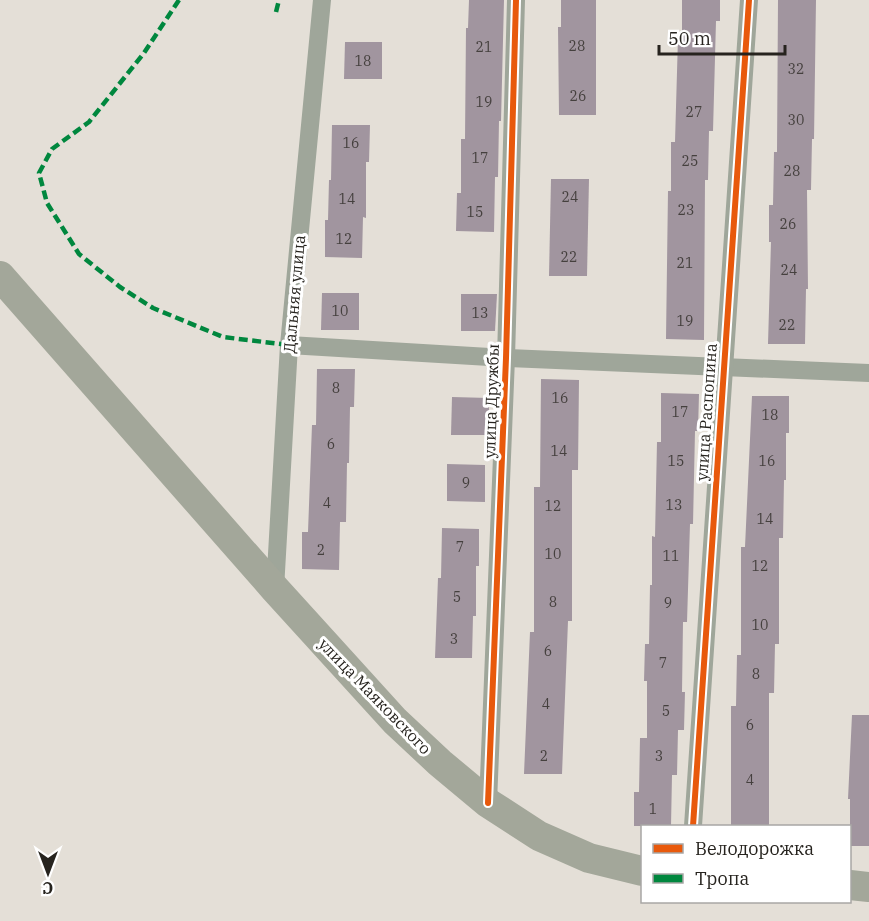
<svg xmlns="http://www.w3.org/2000/svg" width="869" height="921" font-family="'IBM Plex Serif',serif">
<rect width="100%" height="100%" fill="#e4dfd7"/>
<g fill="#a1959f">
<path d="M469 0H504L501 121H499L498 177H495L494 232 456 231 457 193H461V139H465L466 28H468Z"/>
<path d="M561 0H596V115H559L558 27H561Z"/>
<path d="M682 0H720V21H716L713 131H709L708 180H705L704 340 666 339 668 191H671V142H675L678 37H682Z"/>
<path d="M778 0H816L814 139H812L811 190H807L808 289H806L805 344H768L771 242H769V205H773L774 152H777Z"/>
<path d="M345 42H382V79H344Z"/>
<path d="M332 125H370L369 162H366V218L363 217 362 258 325 257V220H328L329 180H331Z"/>
<path d="M551 179H589L587 276H549Z"/>
<path d="M322 293H359V330H321Z"/>
<path d="M461 294H497L495 331H461Z"/>
<path d="M317 369H355L354 407H350L349 463H347L346 522H340L339 570 302 569V532H308L312 425H316Z"/>
<path d="M541 379 579 380 578 470H572V621H568L562 774H524L530 632H534V487H540Z"/>
<path d="M661 393 699 394 698 431H695L693 524H690L687 622H683L682 692H685L684 730H678L677 775H672L671 826H634V792H639L640 738H647V681H644L645 644H649L650 585H652V536L655 537 657 442H661Z"/>
<path d="M752 396H789V433H786V480H784L783 538H779V644H775L774 693H769V826H731V706H736L737 655H741V547H745Z"/>
<path d="M452 397 489 398V435H451Z"/>
<path d="M447 464 485 465V502L447 501Z"/>
<path d="M442 528 479 529V566H476V616H473L472 658H435L438 578H441Z"/>
<path d="M852 715H869V846H850V799H848Z"/>
</g>
<g fill="none" stroke-linecap="round" stroke-linejoin="round">
<g stroke="#9fa69a" stroke-width="18">
<path d="M289 345 506 358 869 373"/>
<path d="M275 589 289 345 322 0"/>
<path d="M488 803 506 358 516 0"/>
<path d="M693 826 749 0"/>
</g>
<g stroke="#a3a79a" stroke-width="30">
<path d="M0 276 275 589 395 721 440 763 488 803 539 836 589 858 642 871"/>
<path d="M850 885 869 887"/>
</g>
<g stroke="#00873e" stroke-width="4.5" stroke-dasharray="9 4.5" stroke-linecap="butt">
<path d="M179 0 144 53 89 122 52 149 39 173 47 203 79 254 120 287 153 308 223 337 289 345"/>
<path d="M276 12 279 0"/>
</g>
<defs>
<g id="cycleway">
<path d="M488 803 506 358 516 0"/>
<path d="M693 826 749 0"/>
</g>
</defs>
<use href="#cycleway" stroke="#fff" stroke-width="10"/>
<use href="#cycleway" stroke="#e8590c" stroke-width="6"/>
</g>
<g text-anchor="middle" dominant-baseline="central" stroke-width="6" stroke-linejoin="round" paint-order="stroke">
<g font-size="14" fill="#45403e">
<text x="577" y="46">28</text>
<text x="484" y="47">21</text>
<text x="363" y="61">18</text>
<text x="796" y="69">32</text>
<text x="578" y="96">26</text>
<text x="484" y="102">19</text>
<text x="694" y="112">27</text>
<text x="796" y="120">30</text>
<text x="351" y="143">16</text>
<text x="480" y="158">17</text>
<text x="690" y="161">25</text>
<text x="792" y="171">28</text>
<text x="570" y="197">24</text>
<text x="347" y="199">14</text>
<text x="686" y="210">23</text>
<text x="475" y="212">15</text>
<text x="788" y="224">26</text>
<text x="344" y="239">12</text>
<text x="569" y="257">22</text>
<text x="685" y="263">21</text>
<text x="789" y="270">24</text>
<text x="340" y="311">10</text>
<text x="480" y="313">13</text>
<text x="685" y="321">19</text>
<text x="787" y="325">22</text>
<text x="336" y="388">8</text>
<text x="560" y="398">16</text>
<text x="680" y="412">17</text>
<text x="770" y="415">18</text>
<text x="331" y="444">6</text>
<text x="559" y="451">14</text>
<text x="676" y="461">15</text>
<text x="767" y="461">16</text>
<text x="466" y="483">9</text>
<text x="327" y="503">4</text>
<text x="674" y="505">13</text>
<text x="553" y="506">12</text>
<text x="765" y="519">14</text>
<text x="460" y="547">7</text>
<text x="321" y="550">2</text>
<text x="553" y="554">10</text>
<text x="671" y="556">11</text>
<text x="760" y="566">12</text>
<text x="457" y="597">5</text>
<text x="553" y="602">8</text>
<text x="668" y="603">9</text>
<text x="760" y="625">10</text>
<text x="454" y="639">3</text>
<text x="548" y="651">6</text>
<text x="663" y="663">7</text>
<text x="756" y="674">8</text>
<text x="546" y="704">4</text>
<text x="666" y="711">5</text>
<text x="750" y="725">6</text>
<text x="544" y="756">2</text>
<text x="659" y="756">3</text>
<text x="750" y="780">4</text>
<text x="653" y="809">1</text>
</g>
<g font-size="16" fill="#26231e" stroke="#fff">
<text transform="translate(294 294) rotate(-85)">Дальняя улица</text>
<text transform="translate(491 401) rotate(-88)">улица Дружбы</text>
<text transform="translate(706 412) rotate(-86)">улица Распопина</text>
<text transform="translate(375 696) rotate(46)">улица Маяковского</text>
</g>
</g>
<rect x="641" y="825" width="210" height="78" fill="#ffffff" stroke="#a8a7a5" stroke-width="1.5"/>
<rect x="653" y="844" width="30" height="9" fill="#e8590c" stroke="#a8a7a5" stroke-width="1.5"/>
<text x="695" y="855" font-size="18" fill="#26231e">Велодорожка</text>
<rect x="653" y="874" width="30" height="9" fill="#00873e" stroke="#a8a7a5" stroke-width="1.5"/>
<text x="695" y="885" font-size="18" fill="#26231e">Тропа</text>
<g transform="translate(48 873) rotate(180)" stroke="#ffffff" stroke-width="4.5" paint-order="stroke">
<path d="M0-4.5L10 22L0 15L-10 22Z" fill="#26231e"/>
<text y="-9" font-size="16" font-weight="bold" text-anchor="middle" fill="#26231e">С</text>
</g>
<path d="M659 45v9h126v-9" fill="none" stroke="#26231e" stroke-width="3"/>
<text x="668" y="45" font-size="18" fill="#26231e" stroke="#ffffff" stroke-width="4.5" paint-order="stroke">50 m</text>
</svg>
